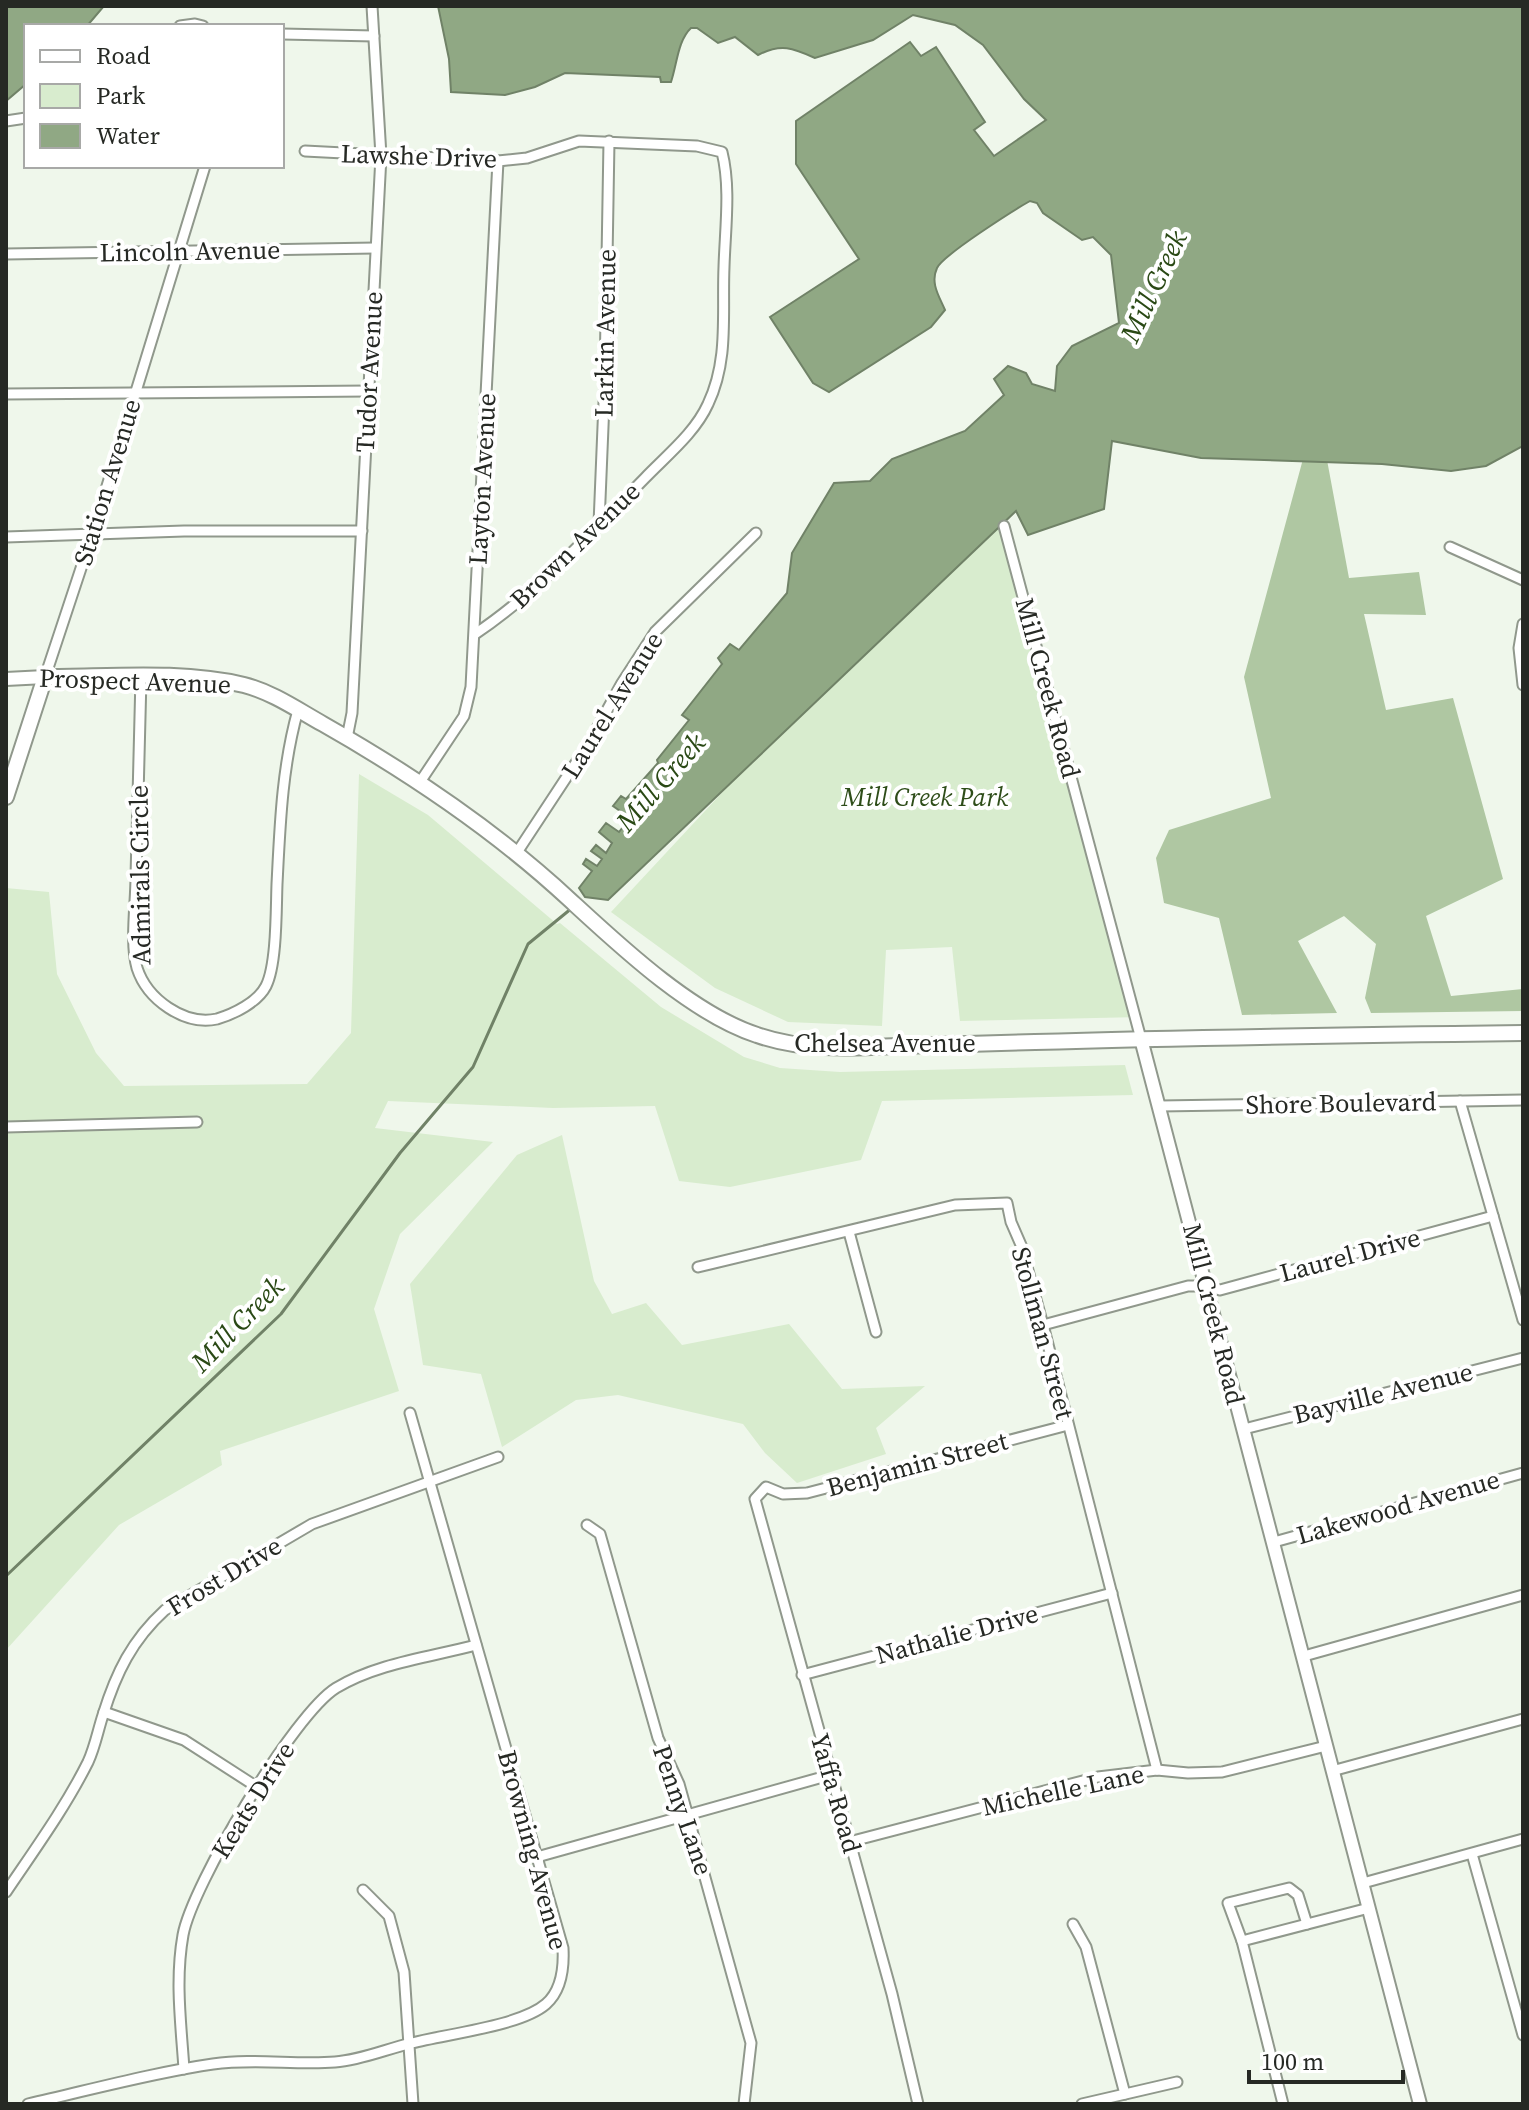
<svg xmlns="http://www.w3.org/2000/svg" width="1529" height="2110" font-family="'Source Serif 4',serif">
<rect width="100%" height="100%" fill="#eff7eb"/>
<g fill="#d8ecce">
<path d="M1004 516 1141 1017 960 1021 952 947 886 950 882 1026 788 1022 715 988 611 912 905 596Z"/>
<path d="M359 774 428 815 557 924 560 923 661 1007 744 1057 780 1068 840 1072 1125 1065 1133 1095 882 1101 861 1160 730 1187 679 1181 655 1106 553 1108 388 1101 375 1128 493 1142 400 1234 374 1309 399 1391 220 1451 222 1465 119 1525 6 1650V888L49 892 57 974 96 1053 124 1086 307 1084 351 1033Z"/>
<path d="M562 1135 594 1281 612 1314 646 1303 682 1345 789 1324 842 1389 925 1386 876 1428 886 1454 797 1483 765 1453 743 1424 618 1395 576 1400 502 1447 481 1374 423 1365 410 1284 517 1155Z"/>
</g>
<path fill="#afc7a2" d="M1303 459 1327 460 1349 578 1419 572 1426 615 1364 614 1386 710 1453 698 1503 879 1426 916 1451 996 1523 989V1011L1371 1013 1365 998 1376 944 1344 916 1298 941 1337 1013 1242 1015 1219 918 1164 903 1156 858 1169 830 1271 798 1244 677Z"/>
<g fill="#90a884" stroke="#708267" stroke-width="2">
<path d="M6 6H104L87 26H26V84L6 101Z"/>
<path d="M438 6H1523V446L1486 466 1451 471 1382 464 1201 458 1112 441 1104 509 1028 535 1016 511 608 900 585 897 579 888 592 871 583 864 586 859 597 866 602 859 591 851 596 845 606 853 612 843 599 832 606 823 619 832 630 818 613 806 621 796 626 799 658 763 657 760 689 720 682 715 722 664 718 658 730 644 739 650 787 593 792 553 834 483 870 481 892 459 965 431 1004 395 994 379 1008 366 1026 373 1032 384 1055 391 1057 366 1072 346 1119 323 1111 255 1093 237 1082 240 1043 213 1037 203 1030 201C1014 210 943 255 937 268 930 283 939 296 945 310L931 327 829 392 813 383 770 317 859 259 796 164V121L910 42 921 56 936 47 985 122 974 130 994 156 1046 120 1024 99 983 45 955 25 913 15 873 40 815 58C793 48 781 43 758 55L735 37 718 43 697 28H691C678 40 677 64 671 82H661L660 77 565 73 535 87 505 95 451 92 449 59Z"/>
</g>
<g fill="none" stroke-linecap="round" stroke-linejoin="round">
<path stroke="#708267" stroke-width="3" d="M6 1576 281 1314 400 1153 473 1067 528 944 572 908"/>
<defs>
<g id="minor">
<path d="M180 26 195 24 203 26"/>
<path d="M282 34 374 36"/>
<path d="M6 121 26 118"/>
<path d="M305 151 498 161 527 158 579 141 697 146 722 152C731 188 725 230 724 267 722 314 729 360 708 404 695 433 666 456 645 478 592 532 538 592 475 634"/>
<path d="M6 254 375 248"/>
<path d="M6 394 369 391"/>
<path d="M599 524 605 378 609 141"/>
<path d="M1004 526 1141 1039"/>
<path d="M6 537 184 531H362"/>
<path d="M1450 547 1523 580"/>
<path d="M1523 624 1519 648 1523 685"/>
<path d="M45 677 92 535 205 166"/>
<path d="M141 677C139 744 138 810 136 877 136 903 130 943 137 968 147 999 184 1026 217 1019 234 1014 258 1002 266 986 277 964 276 909 277 884 280 824 282 767 298 710"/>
<path d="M347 738 352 713 381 156 372 6"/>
<path d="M420 782 464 716 471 687 498 161"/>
<path d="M516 854 589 743 622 683 655 632 756 533"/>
<path d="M1460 1101 1523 1320"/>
<path d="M1160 1106 1523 1100"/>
<path d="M6 1127 197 1122"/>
<path d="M849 1232 876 1332"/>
<path d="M698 1267 955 1205 1007 1203 1011 1222 1021 1245 1043 1325 1157 1770"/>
<path d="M1043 1325 1188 1286H1207L1220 1290 1493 1216"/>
<path d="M1244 1429 1523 1358"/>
<path d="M587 1525 600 1534 658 1738 679 1784 751 2043 744 2104"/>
<path d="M1274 1542 1523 1473"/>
<path d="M1304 1656 1523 1595"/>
<path d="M802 1675 1112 1593"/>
<path d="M104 1712 184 1740 257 1787"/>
<path d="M1332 1771 1523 1719"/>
<path d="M849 1842 1098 1777 1157 1770 1188 1773 1222 1772 1326 1746"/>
<path d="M1472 1854 1523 2035"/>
<path d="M537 1857 830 1775"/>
<path d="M1363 1883 1523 1839"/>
<path d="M363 1890 389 1916 404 1972 413 2104"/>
<path d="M6 1892C35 1849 65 1808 88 1762 95 1747 98 1730 103 1715 116 1673 132 1640 165 1610L312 1524 498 1457"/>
<path d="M1073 1924 1086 1947 1125 2094"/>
<path d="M1242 1941 1369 1908"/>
<path d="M184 2069C181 2024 175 1980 183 1935 192 1885 294 1714 336 1688 377 1663 431 1657 476 1645"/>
<path d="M28 2104C90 2090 151 2073 213 2064 253 2058 295 2065 335 2062 362 2060 386 2049 412 2043 446 2034 521 2026 546 2004 562 1990 564 1967 563 1948L410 1413"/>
<path d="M918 2104 892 1994 755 1499 766 1487 783 1494 807 1493 1068 1425"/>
<path d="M1082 2104 1177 2082"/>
<path d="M1283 2104 1242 1941 1228 1903 1289 1888 1298 1895 1307 1924"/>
</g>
<g id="tertiary">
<path d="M6 679 45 677"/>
<path d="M1141 1039 1420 2104"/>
</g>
<path id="secondary" d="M6 797 45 677C110 677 181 670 244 685 272 692 298 710 323 724 411 774 496 831 570 900 620 946 692 1014 757 1035 803 1051 851 1048 899 1046 945 1045 990 1043 1035 1042 1198 1037 1360 1035 1523 1033"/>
</defs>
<use href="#minor" stroke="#90988c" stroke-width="13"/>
<use href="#tertiary" stroke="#90988c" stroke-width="16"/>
<use href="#secondary" stroke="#90988c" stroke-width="18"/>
<use href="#minor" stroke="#fff" stroke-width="9"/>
<use href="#tertiary" stroke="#fff" stroke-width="12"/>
<use href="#secondary" stroke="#fff" stroke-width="14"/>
</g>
<g text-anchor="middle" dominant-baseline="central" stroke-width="8" stroke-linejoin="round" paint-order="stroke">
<g font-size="26" fill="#262924" stroke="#fff">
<text transform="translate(419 156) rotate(2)">Lawshe Drive</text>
<text transform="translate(190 251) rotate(-1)">Lincoln Avenue</text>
<text transform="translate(605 333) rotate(-89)">Larkin Avenue</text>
<text transform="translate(369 372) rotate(-87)">Tudor Avenue</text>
<text transform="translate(482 479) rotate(-87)">Layton Avenue</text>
<text transform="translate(107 482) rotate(-73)">Station Avenue</text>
<text transform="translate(575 545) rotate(-44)">Brown Avenue</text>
<text transform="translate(135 681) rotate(2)">Prospect Avenue</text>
<text transform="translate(1048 688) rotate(75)">Mill Creek Road</text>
<text transform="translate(612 705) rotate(-58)">Laurel Avenue</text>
<text transform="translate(140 875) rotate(-91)">Admirals Circle</text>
<text x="885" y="1043">Chelsea Avenue</text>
<text transform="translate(1341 1103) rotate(-1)">Shore Boulevard</text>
<text transform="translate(1350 1255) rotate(-15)">Laurel Drive</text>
<text transform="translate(1214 1314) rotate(76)">Mill Creek Road</text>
<text transform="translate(1043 1333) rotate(75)">Stollman Street</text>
<text transform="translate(1383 1393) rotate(-14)">Bayville Avenue</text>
<text transform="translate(917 1464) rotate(-15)">Benjamin Street</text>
<text transform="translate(1398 1507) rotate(-16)">Lakewood Avenue</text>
<text transform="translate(224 1576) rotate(-31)">Frost Drive</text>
<text transform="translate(957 1634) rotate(-15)">Nathalie Drive</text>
<text transform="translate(1063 1790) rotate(-12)">Michelle Lane</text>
<text transform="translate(836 1793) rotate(74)">Yaffa Road</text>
<text transform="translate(253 1800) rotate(-58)">Keats Drive</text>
<text transform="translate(683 1810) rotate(71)">Penny Lane</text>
<text transform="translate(533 1850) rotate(75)">Browning Avenue</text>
</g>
<g font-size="26" font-style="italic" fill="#2e4d19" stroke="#fff">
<text x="925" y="797">Mill Creek Park</text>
</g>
<g font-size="28" font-style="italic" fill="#2a4915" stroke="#fff">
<text transform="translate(1153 286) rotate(-65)">Mill Creek</text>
<text transform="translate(660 782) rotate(-49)">Mill Creek</text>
<text transform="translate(237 1324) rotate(-46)">Mill Creek</text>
</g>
</g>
<rect width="1529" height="2110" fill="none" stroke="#262924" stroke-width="16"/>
<rect x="24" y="24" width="260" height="144" fill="#ffffff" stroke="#a8a9a7" stroke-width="2"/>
<rect x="40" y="50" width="40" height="12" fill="#ffffff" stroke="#a8a9a7" stroke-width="2"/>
<text x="96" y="64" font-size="24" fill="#262924">Road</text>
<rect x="40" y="84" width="40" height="24" fill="#d8ecce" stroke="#a8a9a7" stroke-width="2"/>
<text x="96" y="104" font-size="24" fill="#262924">Park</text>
<rect x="40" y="124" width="40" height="24" fill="#90a884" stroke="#a8a9a7" stroke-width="2"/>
<text x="96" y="144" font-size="24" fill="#262924">Water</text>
<path d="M1249 2070v12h154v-12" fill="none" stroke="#262924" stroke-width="4"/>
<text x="1261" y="2070" font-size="24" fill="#262924" stroke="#ffffff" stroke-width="6" paint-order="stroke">100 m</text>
</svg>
